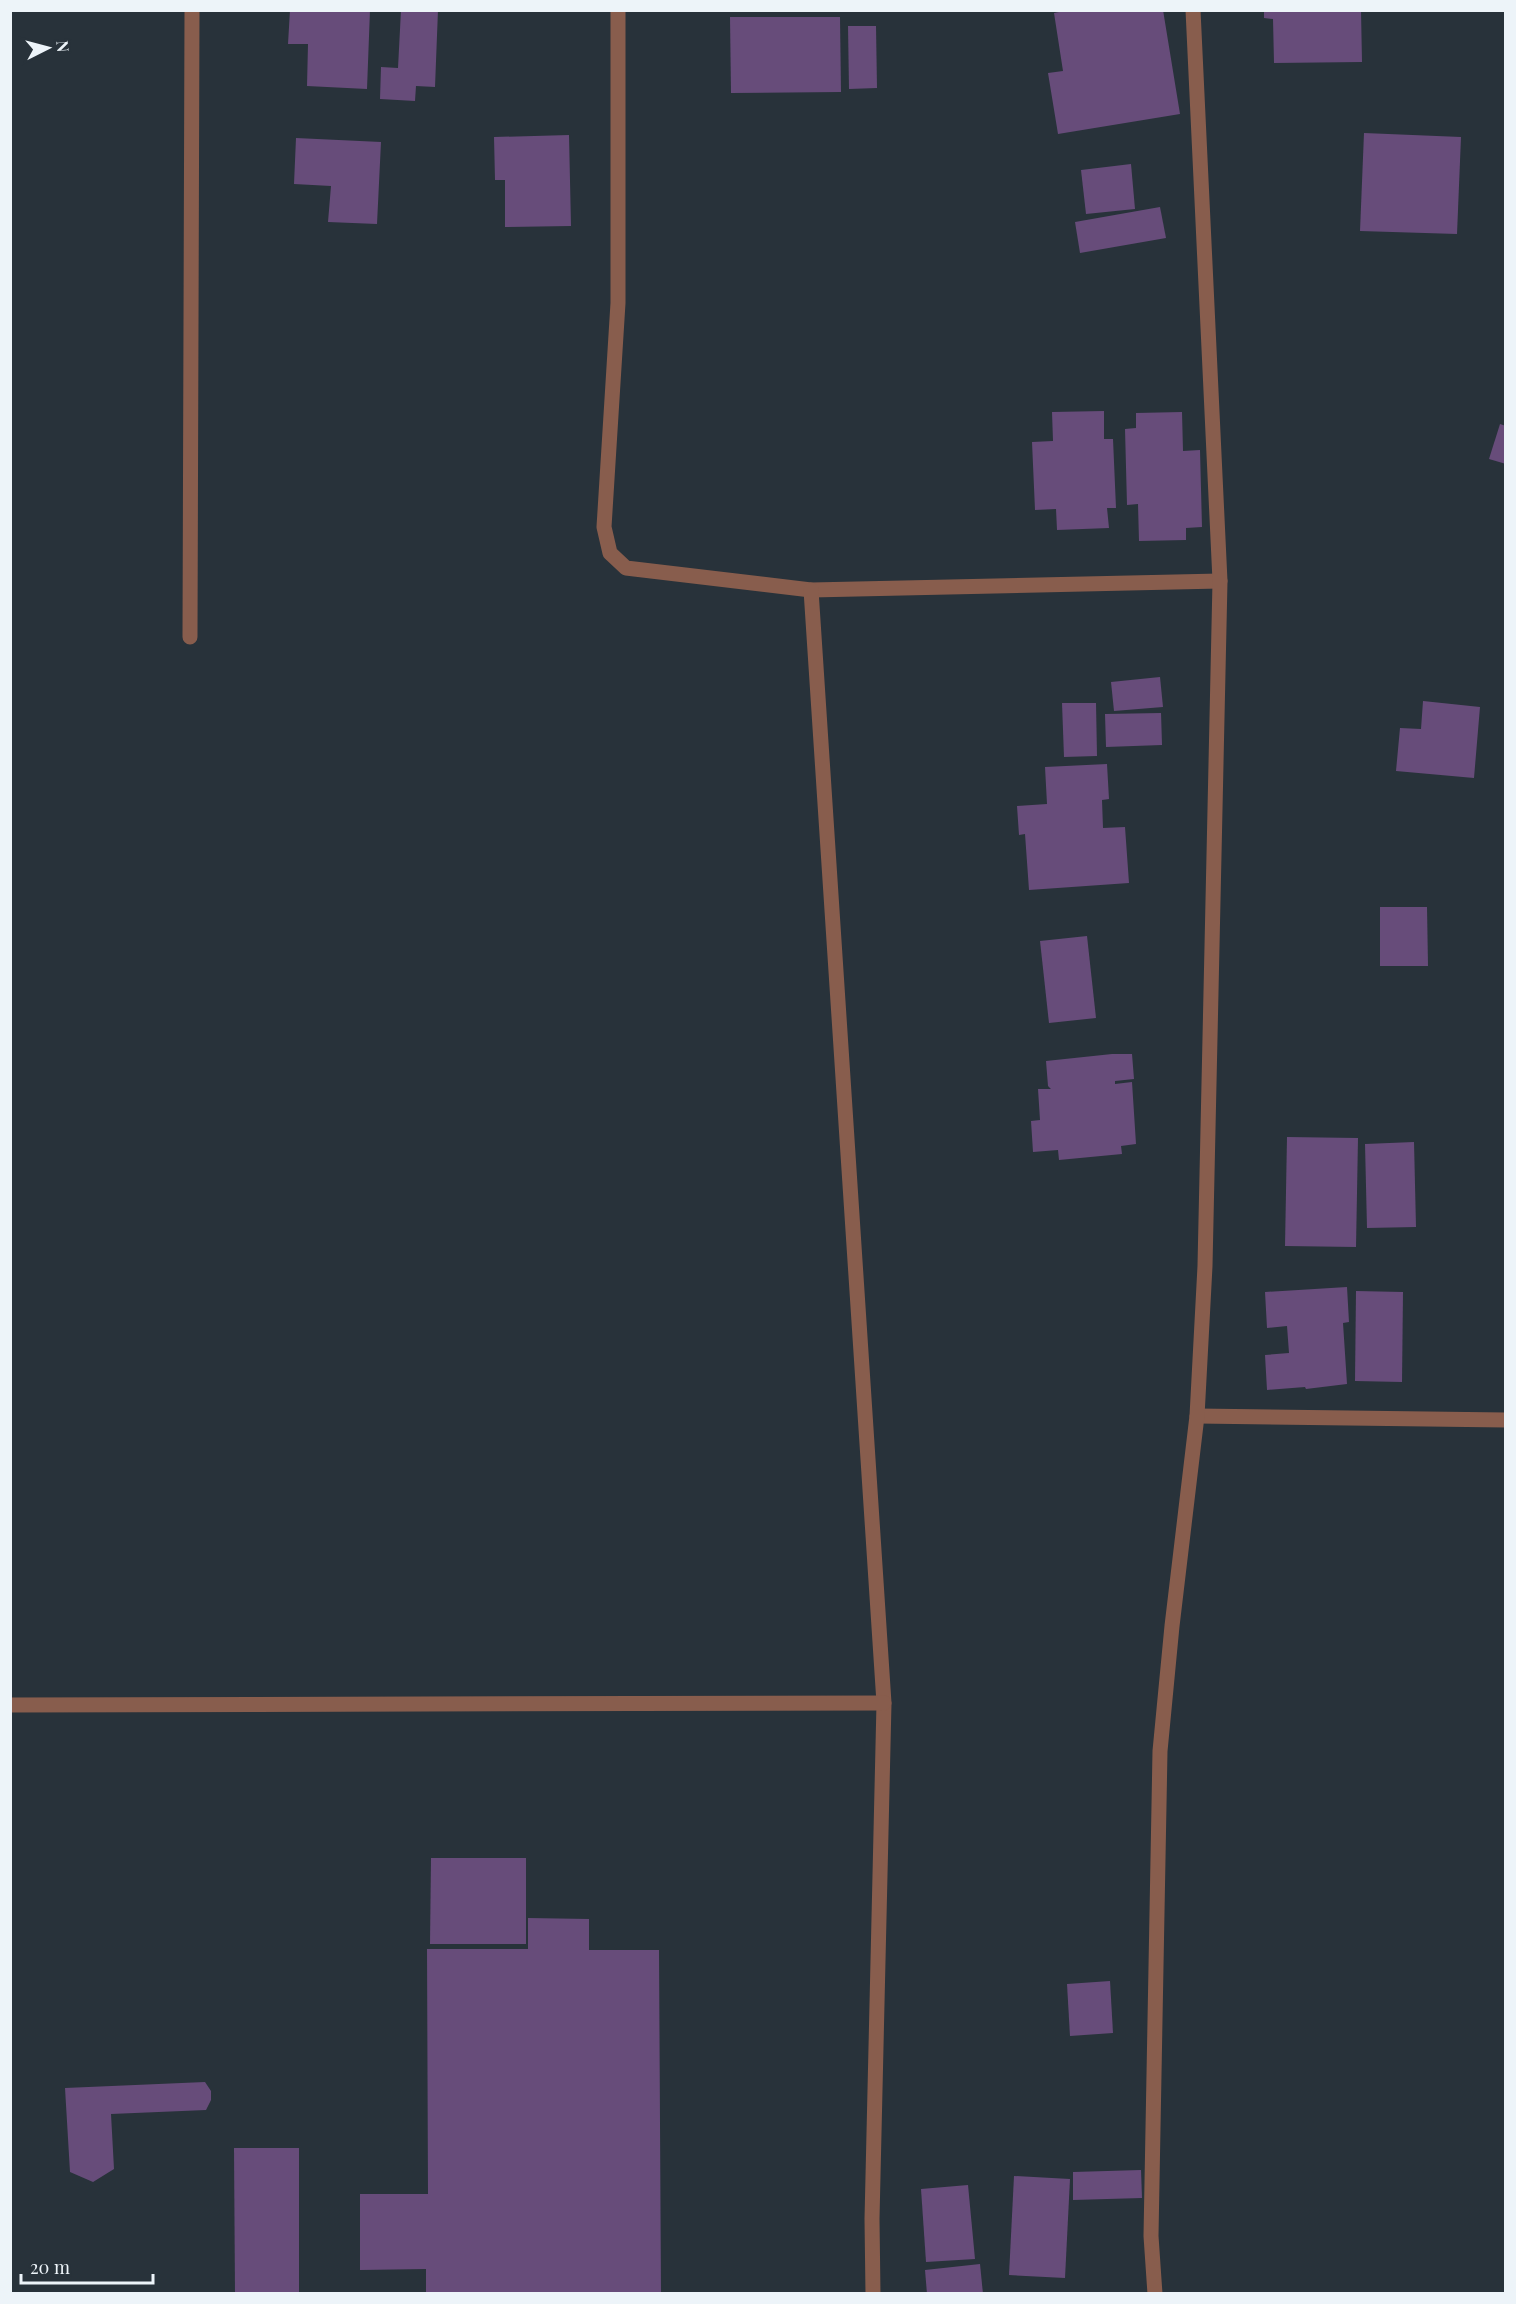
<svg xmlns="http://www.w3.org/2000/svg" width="1516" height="2304" font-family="'Playfair Display',serif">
<rect width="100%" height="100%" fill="#28323a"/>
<g fill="#674c7a">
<path d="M290 10H370L367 89 307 86 308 44H288Z"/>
<path d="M401 10H438L435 87 416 86 415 101 380 99 381 67 398 68Z"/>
<path d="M1069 10H1163L1180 114 1058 134 1048 73 1063 71 1054 13Z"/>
<path d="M1264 10H1361L1362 62 1274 63 1273 19 1264 18Z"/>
<path d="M730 17H840L841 92 731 93Z"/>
<path d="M848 26H876L877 88 849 89Z"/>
<path d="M1364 133 1461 137 1457 234 1360 231Z"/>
<path d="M569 135 571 226 505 227V180H495L494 137Z"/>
<path d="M296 138 381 142 377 224 328 222 331 186 294 184Z"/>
<path d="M1131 164 1135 209 1086 214 1081 170Z"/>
<path d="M1160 207 1166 238 1080 253 1075 222Z"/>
<path d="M1104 411V439H1113L1116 508H1107L1109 528 1057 530 1056 509 1035 510 1032 442 1053 441 1052 412Z"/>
<path d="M1182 412 1183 451 1200 450 1202 527 1186 528V540L1139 541 1138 504 1127 505 1125 429 1136 428V413Z"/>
<path d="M1500 424 1506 426V464L1489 459Z"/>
<path d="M1160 677 1163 707 1114 711 1111 682Z"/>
<path d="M1423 701 1480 707 1474 778 1396 771 1400 728 1421 729Z"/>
<path d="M1062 703H1096L1097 756 1064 757Z"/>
<path d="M1161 713 1162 745 1106 747 1105 714Z"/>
<path d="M1107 764 1109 799 1102 800 1103 828 1125 827 1129 883 1029 890 1025 834 1019 835 1017 806 1047 804 1045 767Z"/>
<path d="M1380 907H1427L1428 966H1380Z"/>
<path d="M1087 936 1096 1018 1049 1023 1040 941Z"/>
<path d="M1112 1054H1132L1134 1079 1115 1081V1084L1132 1082 1136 1144 1121 1146 1122 1154 1059 1160 1058 1150 1033 1152 1031 1121 1040 1120 1038 1089H1051L1048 1086 1046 1061Z"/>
<path d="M1287 1137 1358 1138 1356 1247 1285 1246Z"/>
<path d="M1414 1142 1416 1227 1367 1228 1365 1144Z"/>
<path d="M1347 1287 1349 1322 1343 1323 1347 1384 1306 1389 1305 1387 1267 1390 1265 1355 1289 1353 1287 1326 1267 1328 1265 1292Z"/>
<path d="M1356 1291 1403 1292 1402 1382 1355 1381Z"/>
<path d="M431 1858H526V1944H430Z"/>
<path d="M528 1918 589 1919V1950H659L661 2294H426V2269L360 2270V2194H428L427 1949H528Z"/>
<path d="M1110 1981 1113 2033 1070 2036 1067 1984Z"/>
<path d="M205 2082 211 2091V2100L206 2110 111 2114 114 2169 93 2182 70 2172 65 2088Z"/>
<path d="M234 2148H299V2294H235Z"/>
<path d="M1141 2170 1142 2198 1073 2200V2172Z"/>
<path d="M1014 2176 1070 2179 1065 2278 1009 2275Z"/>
<path d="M968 2185 975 2259 926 2262 921 2189Z"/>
<path d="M980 2264 983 2294H927L925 2270Z"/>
</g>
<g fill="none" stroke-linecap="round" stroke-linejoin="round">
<g stroke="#885d4d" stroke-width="15">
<path d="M618 10V303L604 527 610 553 626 568 811 590 1220 581"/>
<path d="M811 590 884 1703 872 2219 873 2294"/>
<path d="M190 637 192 10"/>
<path d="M1197 1416 1506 1420"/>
<path d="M10 1705 884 1703"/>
<path d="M1155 2294 1151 2236 1160 1751 1172 1626 1197 1416 1205 1266 1220 581 1193 10"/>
</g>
</g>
<rect width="1516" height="2304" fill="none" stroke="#edf4f9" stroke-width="24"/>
<g transform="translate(48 48) rotate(84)" stroke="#28323a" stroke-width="4.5" paint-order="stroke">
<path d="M0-4.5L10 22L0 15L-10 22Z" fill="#edf4f9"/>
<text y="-9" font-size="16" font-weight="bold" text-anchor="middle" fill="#edf4f9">N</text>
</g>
<path d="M21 2274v9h132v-9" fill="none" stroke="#edf4f9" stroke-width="3"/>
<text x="30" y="2274" font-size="18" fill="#edf4f9" stroke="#28323a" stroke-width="4.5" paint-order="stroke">20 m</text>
</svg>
